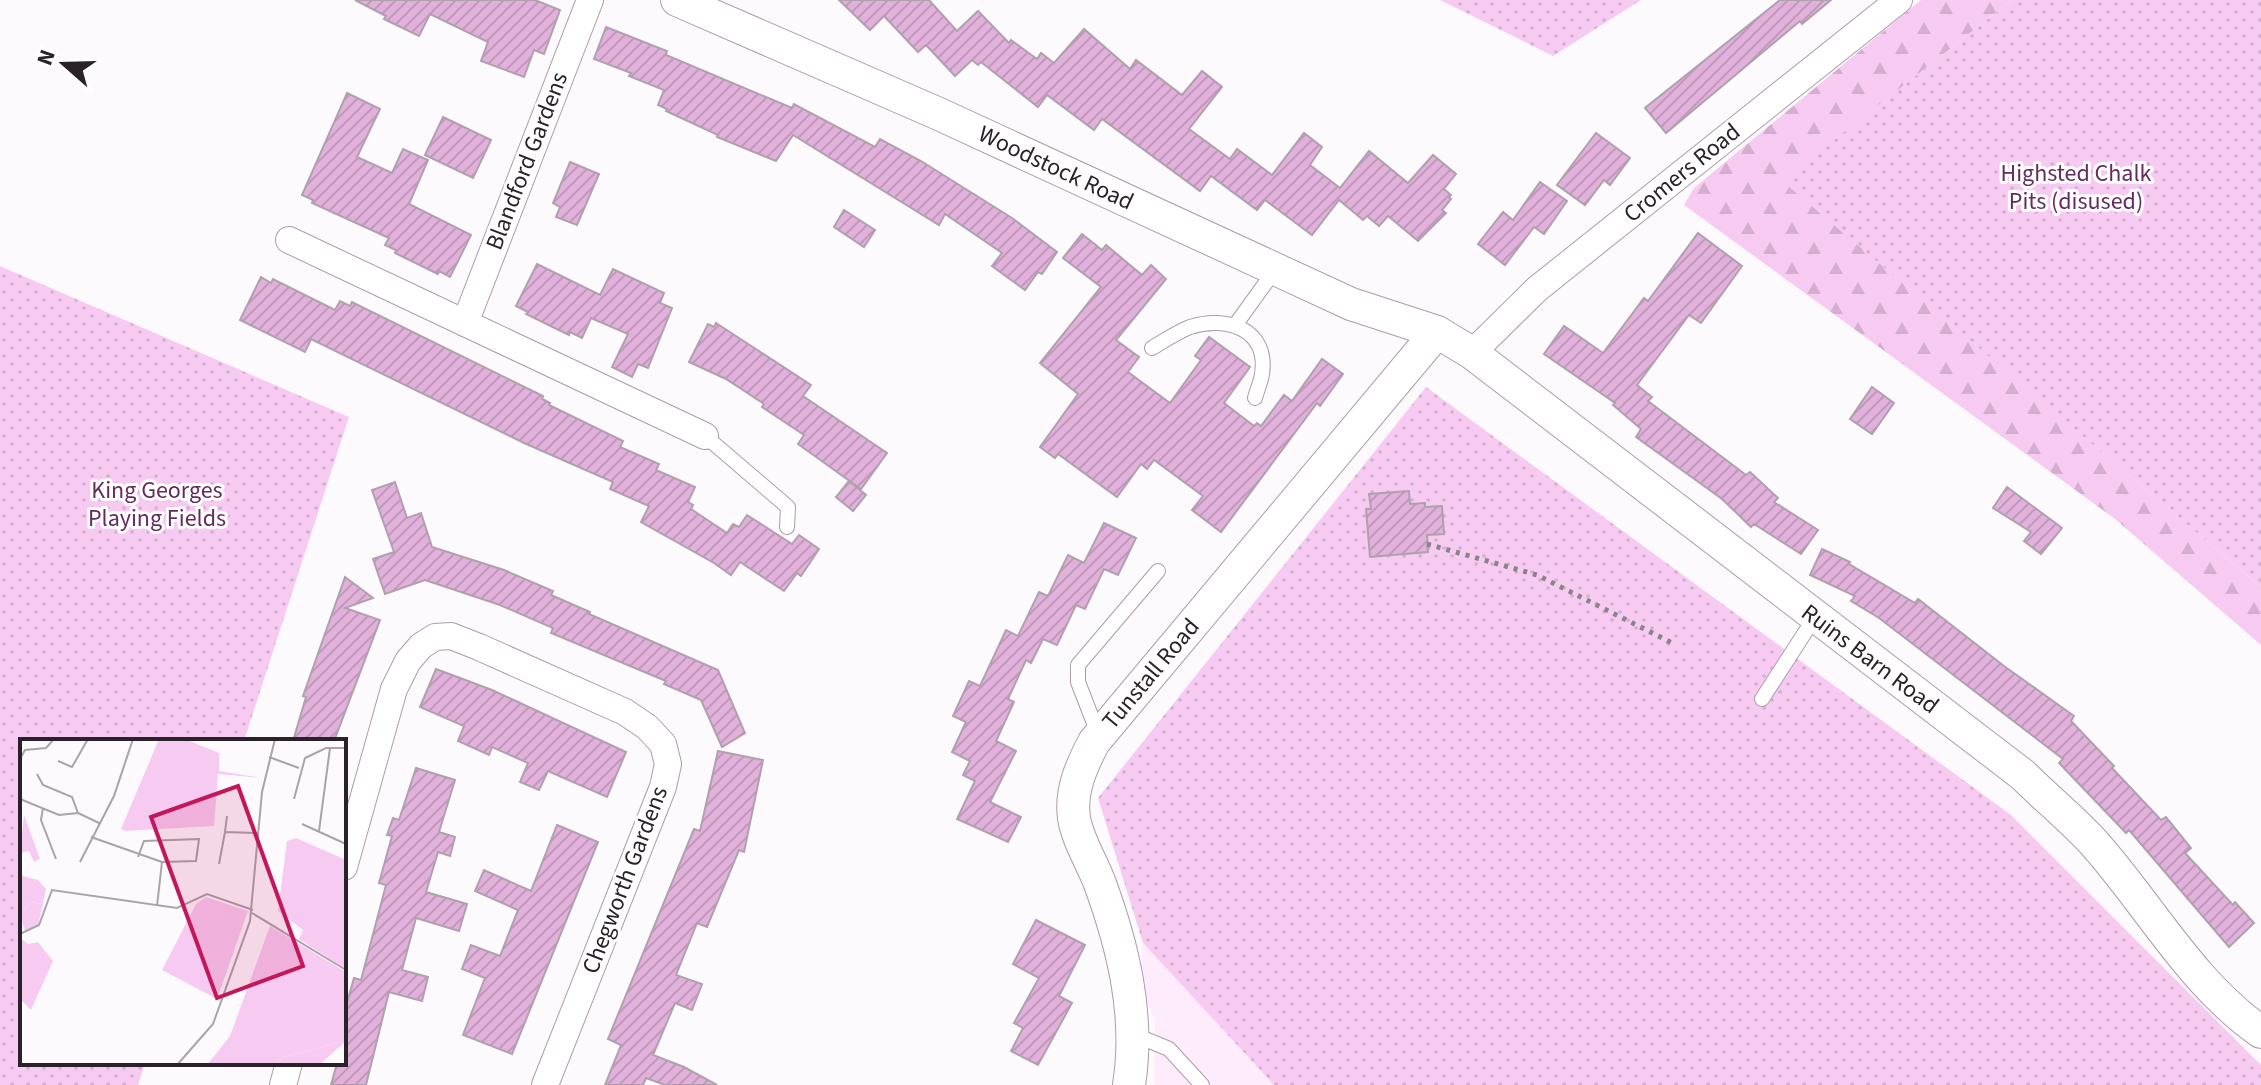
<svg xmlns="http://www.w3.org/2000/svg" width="2261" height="1085" font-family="'Source Sans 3',sans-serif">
<defs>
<pattern id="forest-firs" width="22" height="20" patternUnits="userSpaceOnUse" patternTransform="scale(2)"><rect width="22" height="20" fill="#f7cbf1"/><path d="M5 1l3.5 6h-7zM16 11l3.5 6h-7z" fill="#d4aecf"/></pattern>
<pattern id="park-dots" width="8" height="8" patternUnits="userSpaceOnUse" patternTransform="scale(2)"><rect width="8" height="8" fill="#f7cbf1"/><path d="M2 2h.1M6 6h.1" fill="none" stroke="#d4aecf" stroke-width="1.8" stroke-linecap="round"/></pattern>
<pattern id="building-hatch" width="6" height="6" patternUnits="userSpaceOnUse" patternTransform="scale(2)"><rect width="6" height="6" fill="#e1b1db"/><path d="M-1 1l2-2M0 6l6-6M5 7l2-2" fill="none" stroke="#c198bc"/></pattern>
</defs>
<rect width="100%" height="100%" fill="#fdfafd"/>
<path fill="#feebfb" d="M1143 943 1274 1085H1154L1155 1023 1141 983Z"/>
<path fill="url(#forest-firs)" d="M1921 0H2012L1783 181 2261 587V645L2115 519 1684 205 1694 188Z"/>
<g fill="url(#park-dots)">
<path d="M1440 0H1641L1553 56Z"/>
<path d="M2012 0H2261V587L1782 181Z"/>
<path d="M0 266 349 417 244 741H22V1063H145L138 1085H0Z"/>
<path d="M1426 387 2011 815 2261 1065V1085H1274L1143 943 1098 798Z"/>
</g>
<g fill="url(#building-hatch)" stroke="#b0a0ae" stroke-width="2">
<path d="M355 0H535L560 10 544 54 534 50 524 77 481 61 488 42 430 14 419 36 384 19 386 16Z"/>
<path d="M839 0H929L957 31 978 11 1009 43 1011 40 1037 59 1041 53 1054 63 1084 29 1130 69 1136 60 1182 95 1202 71 1222 87 1189 129 1230 159 1237 149 1272 175 1304 133 1322 147 1310 165 1340 188 1369 151 1408 183 1433 155 1456 174 1444 189 1451 195 1449 197 1451 199 1442 210 1446 213 1418 241 1388 216 1379 226 1367 216 1363 220 1339 200 1312 235 1265 200 1257 210 1211 176 1200 191 1102 119 1094 130 1047 95 1038 107 981 62 978 65 972 60 955 76 926 45 918 52 884 16 870 30Z"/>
<path d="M1780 0H1831L1802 24 1800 21 1666 133 1645 108Z"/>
<path d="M606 27 667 51 666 55 792 108 794 104 875 147 880 139 921 161 1012 218 1057 252 1042 274 1038 272 1025 290 992 266 1002 253 945 214 939 225 793 135 776 161 717 137 718 135 666 111 667 109 658 105 664 90 629 76 631 73 594 59Z"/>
<path d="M347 93 380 109 357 157 392 173 403 149 428 160 409 204 471 235 450 277 439 271 438 274 395 253 396 250 385 245 389 238 312 203 313 200 302 195Z"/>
<path d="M443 117 491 140 473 178 425 155Z"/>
<path d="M1596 133 1630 158 1610 185 1604 180 1585 205 1557 185Z"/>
<path d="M570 162 599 174 577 225 556 217 560 207 553 203Z"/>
<path d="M1540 182 1567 201 1544 234 1534 227 1505 265 1478 244 1503 212 1513 220Z"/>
<path d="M844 210 875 230 864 247 834 227Z"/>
<path d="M1698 233 1742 266 1701 323 1689 315 1637 385 1652 397 1648 401 1746 475 1750 472 1778 498 1774 502 1818 530 1801 554 1754 524 1751 527 1722 499 1636 437 1641 429 1613 405 1615 403 1544 354 1564 326 1603 353 1644 298 1648 301Z"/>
<path d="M1082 234 1102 250 1106 245 1142 275 1151 265 1166 279 1116 340 1139 357 1128 372 1170 403 1201 360 1195 356 1209 337 1250 367 1224 403 1254 426 1257 423 1261 426 1284 395 1292 401 1322 359 1343 374 1320 406 1317 403 1221 532 1192 510 1203 496 1154 460 1147 469 1141 464 1117 497 1058 454 1055 458 1040 447 1078 394 1040 363 1101 287 1063 258Z"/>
<path d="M537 264 600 295 613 269 664 293 660 303 672 308 648 368 638 364 632 377 612 367 628 334 591 318 582 338 570 332 569 335 526 314 528 312 516 306Z"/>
<path d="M261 277 271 283 273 279 335 310 340 301 350 306 352 302 543 396 542 399 550 403 549 405 623 441 620 447 659 464 656 470 695 487 688 502 693 505 691 509 727 533 733 524 739 527 747 515 792 544 799 535 819 549 801 576 797 573 784 591 740 562 731 575 714 563 641 522 649 506 610 489 613 482 524 443 311 339 305 352 240 320Z"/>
<path d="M716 323 811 385 803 396 887 453 861 489 798 444 804 435 762 407 764 404 726 379 689 362 708 324 714 327Z"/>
<path d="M1872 387 1894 403 1872 434 1850 419Z"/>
<path d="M849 481 866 495 853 511 836 497Z"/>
<path d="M395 482 407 518 421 513 432 547 504 570 553 591 551 595 590 612 589 614 718 670 745 733 722 747 701 700 664 684 666 681 551 633 553 628 500 605 425 580 385 594 373 559 394 552 372 490Z"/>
<path d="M2007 487 2062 528 2041 554 2024 541 2031 532 1993 508Z"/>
<path d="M1409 491 1410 504 1425 503V507L1442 506 1444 534 1427 535 1428 552 1370 557 1366 509H1371L1369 494Z"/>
<path d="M1104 523 1136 538 1118 575 1104 569 1085 609 1076 605 1057 645 1043 639 1031 663 1026 660 1008 699 1014 702 996 741 1016 751 990 802 1021 817 1008 842 957 819 975 781 963 775 970 761 952 752 966 722 953 716 969 681 980 686 1006 630 1018 636 1039 592 1048 596 1068 555 1084 563Z"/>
<path d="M1822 549 1850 562 1849 564 1915 603 1918 599 2004 666 2074 716 2071 721 2114 766 2112 768 2161 820 2166 817 2191 848 2185 853 2233 905 2235 902 2254 923 2229 947 2129 830 2126 833 2059 763 2063 759 1879 618 1851 601 1855 596 1810 575Z"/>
<path d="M345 577 373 598 345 608 380 620 334 741H293L306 697 303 696Z"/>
<path d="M436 669 492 690 626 752 607 797 548 771 539 790 520 782 528 763 492 747 489 755 458 741 464 726 420 707Z"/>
<path d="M718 751 763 760 744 852 739 850 707 927 697 923 676 975 702 984 692 1010 675 1003 653 1055 684 1067 717 1085H665L646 1078 643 1085H605L621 1045 608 1039 694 829 700 831Z"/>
<path d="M416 768 455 780 439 832 455 837 450 856 438 852 426 892 467 904 459 931 416 918 402 970 428 977 422 1001 389 992 366 1085H331L337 1063H344V1013L354 978 361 980 386 885 379 883 392 836 387 835 393 818 399 820Z"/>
<path d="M557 825 598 842 512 1054 463 1035 485 978 462 969 471 945 500 956 518 910 475 891 484 870 531 891Z"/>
<path d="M1036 920 1085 945 1059 996 1072 1003 1038 1065 1011 1051 1023 1028 1014 1023 1039 978 1013 964Z"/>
</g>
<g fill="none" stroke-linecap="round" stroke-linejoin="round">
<defs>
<g id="service">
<path d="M1236 324 1275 270"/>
<path d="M1152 348C1164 341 1177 332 1190 327 1226 315 1269 329 1262 374 1261 382 1257 390 1255 398"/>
<path d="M705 436 788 507 787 527"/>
<path d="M1762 699 1815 617"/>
<path d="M1099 736 1078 682V665L1158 571"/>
<path d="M1133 1034 1169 1049 1202 1085"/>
</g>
<g id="minor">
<path d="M289 240 465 323 590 0"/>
<path d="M465 323 705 436"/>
<path d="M1472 353 1537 289 1899 0"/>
<path d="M344 867 394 689 408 661 421 646 435 637 451 636 479 647 625 712 647 727 663 744 668 764 663 787 545 1085"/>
<path d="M283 1085 289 1063"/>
</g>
<g id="tertiary">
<path d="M677 0 939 114 1351 304 1437 332 1472 353 2023 775C2046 798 2072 819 2094 843 2150 906 2191 983 2261 1032"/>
<path d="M1129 1085C1140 1015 1123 946 1099 881 1091 861 1077 838 1074 818 1070 790 1082 765 1094 742L1437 332"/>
</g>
</defs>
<use href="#service" stroke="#ac9ca9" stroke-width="16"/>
<use href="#minor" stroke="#ac9ca9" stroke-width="28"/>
<use href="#tertiary" stroke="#ac9ca9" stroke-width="34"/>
<path stroke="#898489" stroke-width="5" stroke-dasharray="4 6" stroke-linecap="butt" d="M1427 544 1537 575 1672 643"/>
<use href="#service" stroke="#fff" stroke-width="14"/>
<use href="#minor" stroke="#fff" stroke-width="26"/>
<use href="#tertiary" stroke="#fff" stroke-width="32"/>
</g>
<g text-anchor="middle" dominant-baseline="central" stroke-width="6" stroke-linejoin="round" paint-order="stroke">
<g font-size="24" fill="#292228" stroke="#fff">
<text transform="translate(527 161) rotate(-69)">Blandford Gardens</text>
<text transform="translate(1056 168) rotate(25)">Woodstock Road</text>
<text transform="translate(1682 173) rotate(-39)">Cromers Road</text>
<text transform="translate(1870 659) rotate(37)">Ruins Barn Road</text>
<text transform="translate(1151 674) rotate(-50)">Tunstall Road</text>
<text transform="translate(625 880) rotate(-69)">Chegworth Gardens</text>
</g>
<g font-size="24" fill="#642b5f" stroke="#fff">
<text x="2076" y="173">Highsted Chalk<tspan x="2076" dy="28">Pits (disused)</tspan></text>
<text x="157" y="490">King Georges<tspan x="157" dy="28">Playing Fields</tspan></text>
</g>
</g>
<g transform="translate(20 739)">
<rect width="326" height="326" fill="#fdfafd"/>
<path d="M4 76 20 120 14 123 9 112 0 114ZM0 136 18 141 26 150 23 165 10 163 0 177ZM0 199 8 205 18 203 33 222 11 271 0 260Z" fill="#f7cbf1"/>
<path d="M250 187 326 233V238L255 195 212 301 198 326H187L210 297ZM326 302 299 326H256L263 318Z" fill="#f7cbf1"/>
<path d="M10 163 23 165 18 186 5 192 0 177Z" fill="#f7cbf1"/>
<path d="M139 0H165L199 14V32L242 39 198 35 194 87 105 92 101 90ZM276 99 326 121V230L279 200 283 191 258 172 267 102ZM186 158 228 172 197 260 142 231 176 165ZM255 194 326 238V302L263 318 256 326H198Z" fill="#f7cbf1"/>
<path fill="none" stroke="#a8a4a8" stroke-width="2" d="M249 18 279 29M0 20 5 11 26 9 34 0M38 22 52 28 68 0M17 35 23 46 52 58 58 74 79 84M0 60 39 76 58 74M274 60 285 19 306 9H326M23 69 21 81 36 120M207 77 205 93 238 94M282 85 326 105M299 92 310 9M71 98 142 123 137 167M118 118 124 102 179 100 176 122 142 123M60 123 94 57 113 0M199 125 205 93M232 174 326 231M0 195 19 186 32 151 157 169 187 155 233 171M157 326 193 285 230 182 242 53 255 0"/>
<path fill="#c2185b" fill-opacity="0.15" stroke="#c2185b" stroke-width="4" d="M218 47 283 227 197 259 131 78Z"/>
<rect width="326" height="326" fill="none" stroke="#292228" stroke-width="4"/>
</g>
<g transform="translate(64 64) rotate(290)" stroke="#ffffff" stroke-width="6" paint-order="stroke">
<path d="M0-6L14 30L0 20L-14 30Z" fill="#292228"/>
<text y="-12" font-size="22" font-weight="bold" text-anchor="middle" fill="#292228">N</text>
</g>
</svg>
